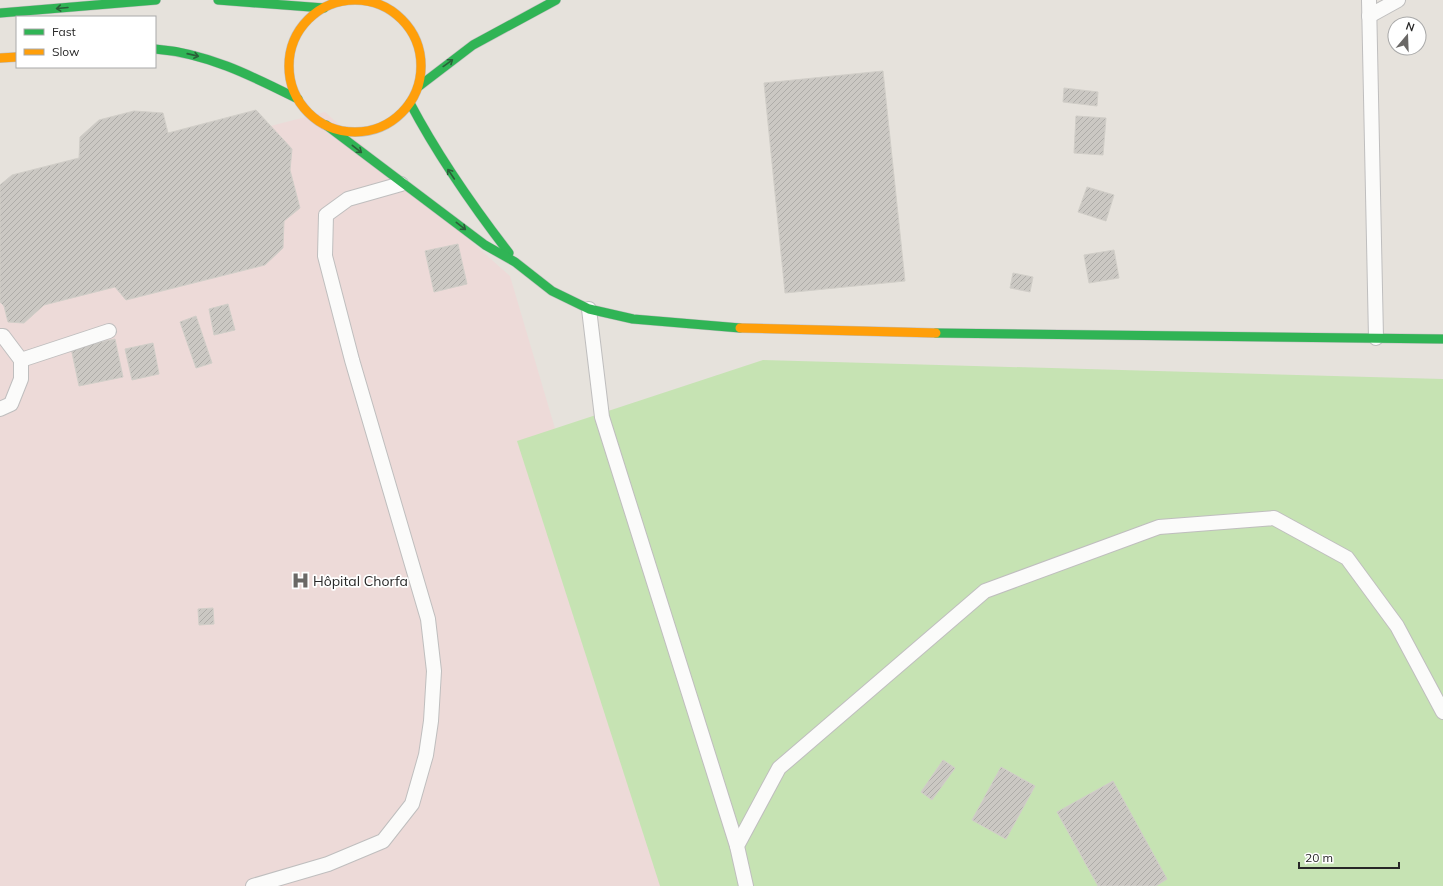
<svg xmlns="http://www.w3.org/2000/svg" width="1443" height="886" font-family="Mulish,sans-serif">
<defs>
<pattern id="building-hatch" width="6" height="6" patternUnits="userSpaceOnUse"><rect width="6" height="6" fill="#cbc8c3"/><path d="M-1 1l2-2M0 6l6-6M5 7l2-2" fill="none" stroke="#aeaca8"/></pattern>
</defs>
<rect width="100%" height="100%" fill="#e6e2dc"/>
<path fill="#eddad8" d="M325 112 510 276 690 886H0V195Z"/>
<path fill="#c6e3b3" d="M763 360 1443 379V886H660L517 441Z"/>
<g fill="url(#building-hatch)" stroke="#d1cec8">
<path d="M883 71 905 281 785 293 764 83Z"/>
<path d="M1064 88 1098 92 1097 106 1063 102Z"/>
<path d="M256 110 292 149 290 170 300 208 284 221 283 248 265 265 126 300 115 287 44 305 24 323 8 322 4 306 0 302V185L12 175 79 158 80 137 99 120 134 111 163 113 168 133Z"/>
<path d="M1076 116 1106 118 1103 155 1074 153Z"/>
<path d="M1087 187 1114 195 1106 221 1078 212Z"/>
<path d="M458 244 467 284 434 292 425 251Z"/>
<path d="M1114 250 1119 278 1089 283 1084 255Z"/>
<path d="M1013 273 1033 277 1030 292 1010 288Z"/>
<path d="M228 304 235 330 214 335 209 309Z"/>
<path d="M196 316 212 363 196 368 180 322Z"/>
<path d="M115 339 123 377 79 386 71 348Z"/>
<path d="M153 343 159 374 132 380 125 349Z"/>
<path d="M213 608 214 624 199 625 198 609Z"/>
<path d="M943 760 955 768 932 800 921 792Z"/>
<path d="M1001 767 1035 786 1006 839 972 820Z"/>
<path d="M1113 781 1167 879 1156 886H1098L1057 812Z"/>
</g>
<g fill="none" stroke-linecap="round" stroke-linejoin="round">
<defs>
<g id="lane">
<path d="M1369 0 1376 338"/>
<path d="M1369 16 1398 0"/>
<path d="M589 309 602 417 737 846"/>
<path d="M0 336H3L21 360V379L11 404 0 409"/>
<path d="M21 360 109 331"/>
<path d="M253 886 328 864 383 841 412 804 426 755 431 721 434 671 428 619 352 360 325 256 326 215 348 199 401 184"/>
<path d="M746 886 737 846 779 768 985 591 1159 527 1274 518 1347 558 1397 626 1443 712"/>
</g>
<g id="fast">
<path d="M218 0 324 8"/>
<path d="M0 13 156 0"/>
<path d="M155 49C207 53 252 76 298 99"/>
<path d="M418 87 473 45 556 0"/>
<path d="M410 103C438 156 472 205 509 253"/>
<path d="M326 125 485 245 515 262 552 291 589 309 633 319 740 328"/>
<path d="M936 333 1443 339"/>
</g>
<g id="slow">
<circle cx="355" cy="66" r="66"/>
<path d="M0 58 17 57"/>
<path d="M740 328 936 333"/>
</g>
</defs>
<use href="#lane" stroke="#bfbebe" stroke-width="16"/>
<use href="#fast" stroke="#bfbebe" stroke-width="10"/>
<use href="#slow" stroke="#bfbebe" stroke-width="10"/>
<use href="#lane" stroke="#fbfbfa" stroke-width="14"/>
<use href="#fast" stroke="#30b455" stroke-width="9"/>
<use href="#slow" stroke="#ff9f0a" stroke-width="9"/>
</g>
<defs><path id="oneway-shaft" d="M-6 0H5M1.5-3L5.5 0L1.5 3" fill="none" stroke-width="1.6" stroke-linecap="round" stroke-linejoin="round"/></defs>
<g stroke="#2b5f39">
<use href="#oneway-shaft" transform="translate(62 8) rotate(175)"/>
<use href="#oneway-shaft" transform="translate(193 55) rotate(13)"/>
<use href="#oneway-shaft" transform="translate(448 63) rotate(-36)"/>
<use href="#oneway-shaft" transform="translate(357 149) rotate(38)"/>
<use href="#oneway-shaft" transform="translate(451 174) rotate(-124)"/>
<use href="#oneway-shaft" transform="translate(461 226) rotate(38)"/>
</g>
<defs>
<symbol id="hospital-bare" viewBox="-9 -9 18 18"><path d="M-5-5h3v3.5h4V-5h3V5h-3V1.5h-4V5h-3Z" fill="#6a6866" stroke="#fff" stroke-width="2.5" paint-order="stroke"/></symbol>
</defs>
<g fill-rule="evenodd">
<use href="#hospital-bare" x="288" y="568" width="25" height="25"/>
</g>
<g text-anchor="middle" dominant-baseline="central" stroke-width="3.5" stroke-linejoin="round" paint-order="stroke">
<g font-size="14" fill="#272727" stroke="#fff" text-anchor="start">
<text x="313" y="581">Hôpital Chorfa</text>
</g>
</g>
<rect x="16" y="16" width="140" height="52" fill="#ffffff" stroke="#a9a9a9"/>
<rect x="24" y="29" width="20" height="6" fill="#30b455" stroke="#a9a9a9"/>
<text x="52" y="36" font-size="12" fill="#272727">Fast</text>
<rect x="24" y="49" width="20" height="6" fill="#ff9f0a" stroke="#a9a9a9"/>
<text x="52" y="56" font-size="12" fill="#272727">Slow</text>
<g transform="translate(1407 36) rotate(19)"><circle r="19" fill="#ffffff" stroke="#a9a9a9"/>
<path d="M0-3L7 15L0 10L-7 15Z" fill="#6a6866"/>
<text y="-6" font-size="11" font-weight="bold" text-anchor="middle" fill="#272727">N</text>
</g>
<path d="M1299 862v6h100v-6" fill="none" stroke="#272727" stroke-width="2"/>
<text x="1305" y="862" font-size="12" fill="#272727" stroke="#ffffff" stroke-width="3" paint-order="stroke">20 m</text>
</svg>
